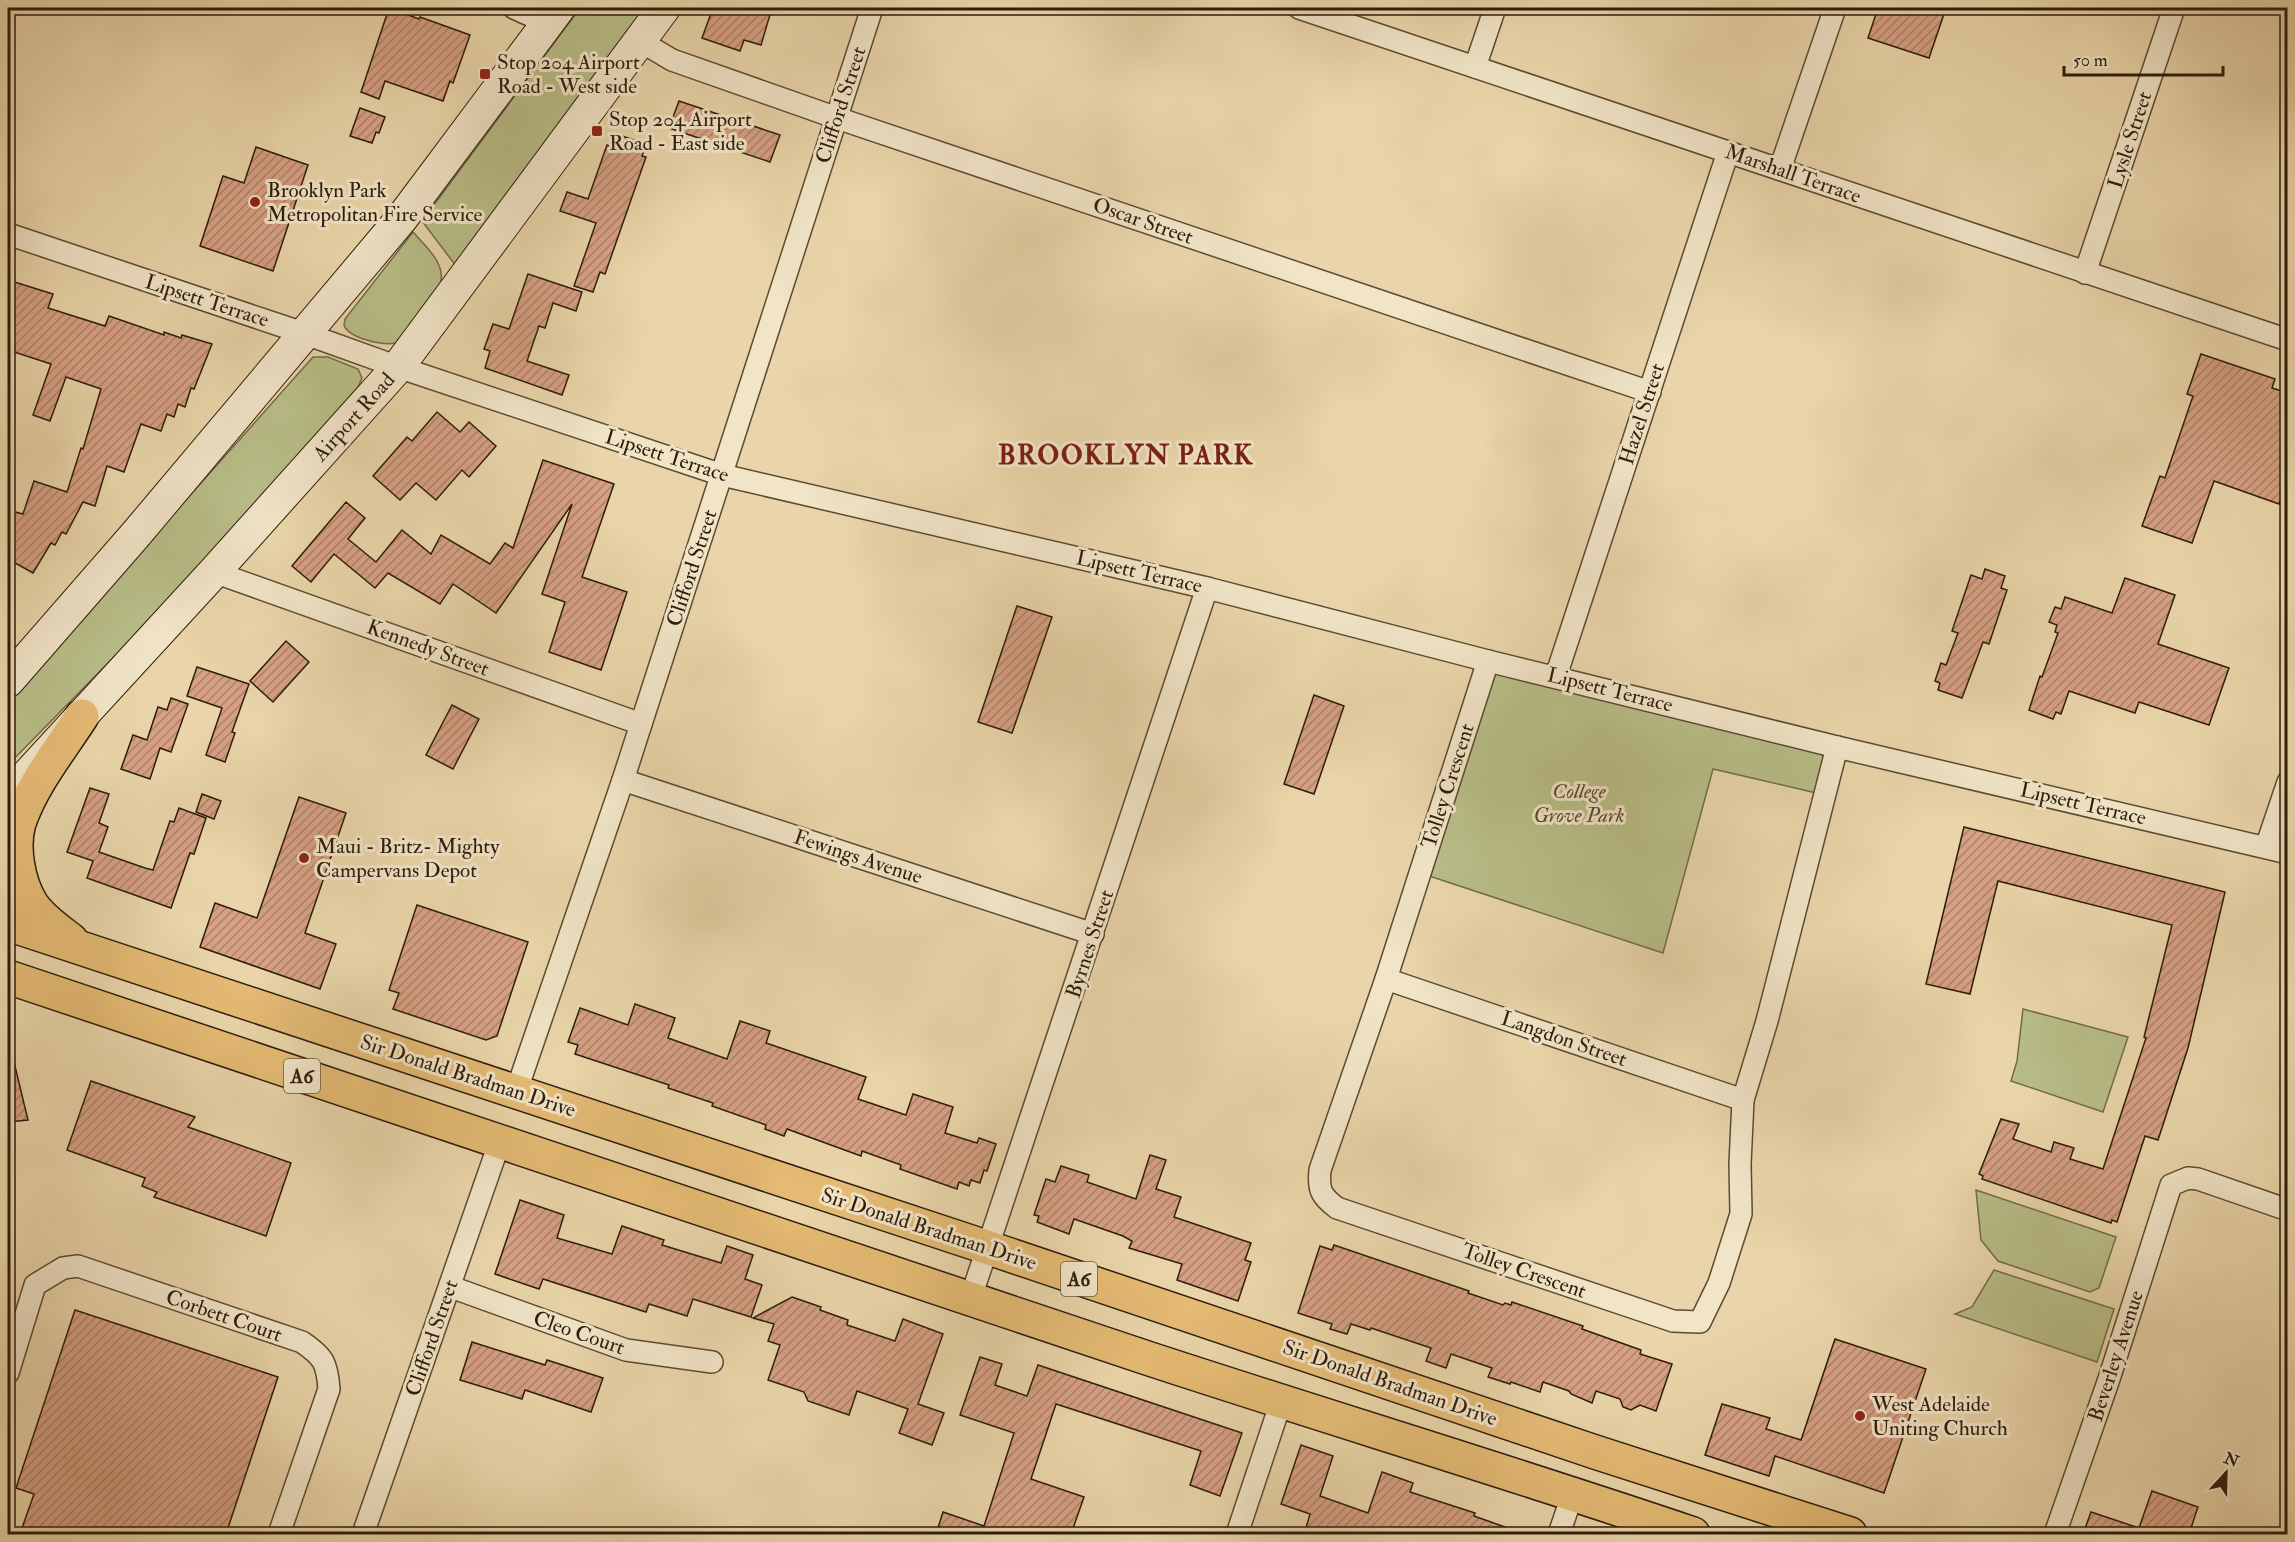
<svg xmlns="http://www.w3.org/2000/svg" width="2295" height="1542" font-family="'IM FELL Double Pica',serif">
<defs>
<pattern id="building-hatch" width="6" height="6" patternUnits="userSpaceOnUse" patternTransform="scale(1.5)"><rect width="6" height="6" fill="#d6a083"/><path d="M-1 1l2-2M0 6l6-6M5 7l2-2" fill="none" stroke="#ae8269"/></pattern>
</defs>
<rect width="100%" height="100%" fill="#e9d5a9"/>
<filter id="stains"><feTurbulence type="fractalNoise" baseFrequency=".00333" numOctaves="4"/><feColorMatrix values="0 0 0 0 .2 0 0 0 0 .09 0 0 0 0 .02 0 0 0 .5 -.17"/></filter>
<radialGradient id="worn" r=".72"><stop offset=".6" stop-color="#630" stop-opacity="0"/><stop offset="1" stop-color="#630" stop-opacity=".3"/></radialGradient>
<g fill="#b8bd87" stroke="#726c49" stroke-width="1.5">
<path d="M580 8H647L456 266 422 221Z"/>
<path d="M413 232C426 247 447 264 440 285L396 343C383 346 348 338 344 325L345 319Z"/>
<path d="M313 357H328L358 369 362 378 358 387 160 610 8 765V700Z"/>
<path d="M1488 661 1837 747 1825 795 1713 769 1663 953 1420 873Z"/>
<path d="M2023 1009 2128 1037 2103 1112 2011 1081 2017 1061Z"/>
<path d="M1976 1190 2116 1237 2099 1288 2090 1292 1998 1261 1981 1240Z"/>
<path d="M1994 1270 2114 1309 2097 1362 1955 1314 1972 1307Z"/>
</g>
<g fill="url(#building-hatch)" stroke="#2d1c0b" stroke-width="1.5">
<path d="M389 8 419 19 420 17 470 35 453 83 450 81 443 101 385 81 379 99 361 92Z"/>
<path d="M713 8H772L761 45 744 40 740 51 702 38Z"/>
<path d="M1878 8H1946L1929 58 1868 38Z"/>
<path d="M679 101 780 135 770 162 669 128Z"/>
<path d="M360 108 385 117 379 133 376 132 372 143 350 136Z"/>
<path d="M619 135 646 144 642 156 646 157 605 274 600 272 593 292 574 286 596 223 560 211 567 192 588 199 607 145 614 148Z"/>
<path d="M256 147 308 165 273 271 200 246 223 176 244 183Z"/>
<path d="M528 274 582 292 576 311 553 303 545 328 539 326 527 361 569 375 562 395 485 368 490 351 484 349 493 324 509 329Z"/>
<path d="M8 280 53 294 48 308 105 326 109 316 164 335V332L181 338 182 335 212 344 194 389 191 388 185 407 178 404 174 417 167 414 161 431 141 424 124 472 107 466 95 506 83 502 66 534 62 532 55 545 51 543 33 573 8 559V510L23 514 34 481 67 492 81 448 83 449 101 389 66 377 50 421 33 415 51 364 8 350Z"/>
<path d="M2201 354 2275 379 2272 388 2288 393V479L2279 504 2214 481 2192 543 2142 526 2160 476 2165 478 2193 396 2187 394Z"/>
<path d="M437 412 460 432 469 422 496 446 469 477 462 470 436 500 416 483 400 500 373 476 407 437 412 441Z"/>
<path d="M543 460 614 484 582 577 627 592 601 670 549 652 565 602 542 594 572 504 496 613 453 584 440 604 388 573 375 588 334 554 311 582 292 566 346 502 365 518 348 539 376 562 402 530 431 554 441 535 490 564 505 543 513 548Z"/>
<path d="M1985 569 2005 576 2001 588 2007 590 1989 644 1983 642 1962 698 1938 690 1940 683 1935 681 1941 663 1946 665 1958 633 1952 631 1971 575 1982 579Z"/>
<path d="M2125 578 2175 595 2158 644 2229 668 2209 725 2139 702 2135 713 2069 691 2061 714 2056 712 2053 719 2029 710 2040 676 2042 677 2058 633 2055 632 2057 625 2049 622 2055 607 2061 609 2065 597 2112 613Z"/>
<path d="M1017 606 1052 617 1012 733 978 722Z"/>
<path d="M286 641 309 662 273 702 250 681Z"/>
<path d="M197 667 249 684 232 732 235 733 225 762 206 755 222 708 187 696Z"/>
<path d="M1314 695 1344 706 1314 794 1284 784Z"/>
<path d="M171 698 188 704 171 752 160 748 150 779 121 769 133 735 147 740 158 707 167 710Z"/>
<path d="M452 705 479 719 453 769 426 755Z"/>
<path d="M90 788 109 794 99 823 108 827 99 852 145 868 153 870 170 821 174 822 179 808 206 818 194 854 190 853 171 908 87 878 93 861 67 852Z"/>
<path d="M202 794 221 801 214 819 196 812Z"/>
<path d="M299 797 346 813 305 933 336 944 320 989 200 947 215 903 257 918Z"/>
<path d="M1964 827 2225 892 2188 1048 2158 1140 2145 1136 2117 1222 2112 1220 2111 1223 1982 1179 1983 1176 1979 1174 2001 1119 2019 1124 2013 1139 2051 1152 2054 1142 2074 1148 2070 1159 2103 1169 2146 1038 2144 1037 2172 925 1998 881 1970 994 1926 984Z"/>
<path d="M417 905 528 942 497 1036 486 1040 393 1009 399 993 389 990Z"/>
<path d="M635 1004 675 1018 668 1038 727 1059 740 1021 770 1031 766 1043 866 1077 858 1099 906 1115 913 1094 953 1107 945 1133 977 1143 979 1138 996 1144 987 1171 984 1170 980 1183 971 1180 969 1186 959 1182 957 1189 900 1169 901 1165 862 1151 861 1156 787 1129 784 1136 765 1129 766 1125 712 1106 713 1103 668 1088 669 1085 575 1054 578 1045 568 1042 580 1008 628 1025Z"/>
<path d="M14 1062 28 1120 8 1122V1063Z"/>
<path d="M91 1081 195 1117 188 1127 291 1163 266 1236 154 1197 157 1192 142 1186 145 1178 67 1150Z"/>
<path d="M1150 1155 1166 1160 1156 1189 1181 1197 1174 1217 1251 1243 1245 1260 1251 1262 1238 1301 1177 1280 1182 1264 1129 1248 1132 1241 1123 1236 1074 1219 1069 1234 1037 1222 1039 1216 1034 1215 1046 1179 1055 1182 1061 1166 1089 1175 1087 1182 1136 1199Z"/>
<path d="M520 1200 564 1215 557 1238 612 1254 622 1226 664 1240 662 1245 721 1263 727 1246 753 1255 745 1279 762 1285 751 1317 693 1299 687 1316 649 1304 646 1312 543 1279 539 1289 495 1274Z"/>
<path d="M1334 1245 1469 1291 1468 1293 1503 1305 1505 1303 1511 1305 1512 1302 1583 1326 1582 1329 1641 1350 1640 1354 1672 1364 1656 1411 1640 1405 1631 1410 1623 1407 1620 1399 1596 1391 1592 1403 1571 1394 1569 1391 1543 1382 1540 1392 1511 1382 1510 1384 1488 1377 1492 1368 1451 1354 1446 1368 1426 1361 1431 1348 1371 1328 1370 1330 1351 1324 1347 1334 1330 1329 1332 1324 1298 1313 1320 1246 1332 1250Z"/>
<path d="M792 1297 821 1307 820 1310 848 1320 847 1325 895 1341 903 1319 943 1334 918 1404 944 1413 932 1445 899 1433 908 1409 857 1391 849 1415 808 1401 804 1392 768 1380 780 1345 768 1341 774 1324 753 1318Z"/>
<path d="M75 1310 278 1377 226 1534H41L22 1528 34 1494 16 1488Z"/>
<path d="M1835 1339 1926 1369 1884 1493 1775 1456 1769 1476 1705 1455 1722 1404 1770 1418 1766 1429 1801 1440Z"/>
<path d="M472 1342 545 1365 547 1360 603 1378 591 1412 525 1390 522 1399 460 1380Z"/>
<path d="M980 1357 1002 1364 995 1385 1027 1396 1038 1365 1242 1433 1220 1496 1190 1485 1201 1451 1056 1404 1031 1479 1084 1497 1071 1534H936L943 1512 984 1526 1014 1433 960 1415Z"/>
<path d="M1301 1445 1333 1456 1320 1496 1368 1513 1382 1472 1413 1483 1410 1492 1475 1513 1474 1516 1519 1532V1534H1326L1306 1528 1310 1514 1281 1504Z"/>
<path d="M2152 1491 2198 1507 2189 1534H2083L2091 1512 2139 1528Z"/>
</g>
<g fill="none" stroke-linecap="round" stroke-linejoin="round">
<defs>
<g id="minor">
<path d="M514 8 547 23"/>
<path d="M1299 8 2288 340"/>
<path d="M640 41 672 60 837 118 1650 392"/>
<path d="M1475 67 1495 8"/>
<path d="M1780 169 1835 8"/>
<path d="M8 234 306 334 398 367 722 475 1207 588 1488 661 1837 747 2288 853"/>
<path d="M2085 273 2174 8"/>
<path d="M214 572 641 724"/>
<path d="M1488 661 1386 979 1320 1170C1318 1190 1321 1196 1337 1208L1673 1321 1700 1322 1719 1283 1741 1214 1740 1164 1743 1100 1767 1021 1837 747"/>
<path d="M1556 676 1728 152"/>
<path d="M623 780 1093 934"/>
<path d="M2266 847 2288 782"/>
<path d="M1386 979 1743 1100"/>
<path d="M516 1092 623 780 872 8"/>
<path d="M451 1287 626 1350 712 1362"/>
<path d="M970 1300 1207 588"/>
<path d="M8 1373 35 1285 63 1268 78 1266 302 1342C324 1357 327 1363 329 1389L279 1534"/>
<path d="M363 1534 500 1141"/>
<path d="M1237 1534 1281 1402"/>
<path d="M1559 1534 1573 1493"/>
<path d="M2055 1534 2109 1379 2171 1185 2188 1178 2198 1179 2288 1210"/>
</g>
<g id="secondary">
<path d="M8 681 137 533 402 218 559 8"/>
<path d="M8 796 214 572 398 367 664 8"/>
</g>
<g id="primary">
<path d="M8 924 989 1248 1595 1452 1850 1534"/>
<path d="M71 940C58 930 40 918 31 903 18 881 12 847 19 823 32 784 61 749 82 716"/>
<path d="M8 977C388 1105 768 1233 1150 1359 1330 1418 1513 1473 1693 1534"/>
</g>
</defs>
<use href="#minor" stroke="#5c4a32" stroke-width="24"/>
<use href="#secondary" stroke="#2d1c0b" stroke-width="34"/>
<use href="#primary" stroke="#2d1c0b" stroke-width="36"/>
<use href="#minor" stroke="#f1e4c7" stroke-width="21"/>
<use href="#secondary" stroke="#f1e4c7" stroke-width="32"/>
<use href="#primary" stroke="#e4ba74" stroke-width="33"/>
</g>
<g fill="#8f2418" stroke="#f1e4c7" stroke-width="2">
<rect x="479" y="68" width="12" height="12" rx="3"/>
<rect x="591" y="125" width="12" height="12" rx="3"/>
<circle cx="255" cy="202" r="6"/>
<circle cx="304" cy="858" r="6"/>
<circle cx="1860" cy="1416" r="6"/>
</g>
<g text-anchor="middle" dominant-baseline="central" stroke-width="6" stroke-linejoin="round" paint-order="stroke">
<g fill="#f1e4c7" stroke="#685843" stroke-width="1.5">
<rect x="284" y="1059" width="36" height="34" rx="4.5"/>
<rect x="1061" y="1262" width="36" height="34" rx="4.5"/>
</g>
<g font-size="20" font-weight="bold" fill="#2d1c0b">
<text x="302" y="1076">A6</text>
<text x="1079" y="1279">A6</text>
</g>
<g font-size="21" fill="#2d1c0b" stroke="#f1e4c7" text-anchor="start">
<text x="497" y="62">Stop 204 Airport<tspan x="497" dy="24">Road - West side</tspan></text>
<text x="609" y="119">Stop 204 Airport<tspan x="609" dy="24">Road - East side</tspan></text>
<text x="267" y="190">Brooklyn Park<tspan x="267" dy="24">Metropolitan Fire Service</tspan></text>
<text x="316" y="846">Maui - Britz- Mighty<tspan x="316" dy="24">Campervans Depot</tspan></text>
<text x="1872" y="1404">West Adelaide<tspan x="1872" dy="24">Uniting Church</tspan></text>
</g>
<g font-size="21" fill="#2d1c0b" stroke="#f1e4c7">
<text transform="translate(841 105) rotate(-72)">Clifford Street</text>
<text transform="translate(2130 140) rotate(-72)">Lysle Street</text>
<text transform="translate(1793 174) rotate(19)">Marshall Terrace</text>
<text transform="translate(1143 221) rotate(19)">Oscar Street</text>
<text transform="translate(207 301) rotate(18)">Lipsett Terrace</text>
<text transform="translate(1642 414) rotate(-72)">Hazel Street</text>
<text transform="translate(354 417) rotate(-48)">Airport Road</text>
<text transform="translate(667 456) rotate(18)">Lipsett Terrace</text>
<text transform="translate(692 568) rotate(-72)">Clifford Street</text>
<text transform="translate(1139 572) rotate(13)">Lipsett Terrace</text>
<text transform="translate(428 648) rotate(20)">Kennedy Street</text>
<text transform="translate(1610 690) rotate(14)">Lipsett Terrace</text>
<text transform="translate(1448 786) rotate(-72)">Tolley Crescent</text>
<text transform="translate(2083 804) rotate(13)">Lipsett Terrace</text>
<text transform="translate(858 857) rotate(18)">Fewings Avenue</text>
<text transform="translate(1090 944) rotate(-72)">Byrnes Street</text>
<text transform="translate(1564 1039) rotate(19)">Langdon Street</text>
<text transform="translate(468 1076) rotate(18)">Sir Donald Bradman Drive</text>
<text transform="translate(929 1229) rotate(18)">Sir Donald Bradman Drive</text>
<text transform="translate(1524 1271) rotate(19)">Tolley Crescent</text>
<text transform="translate(224 1316) rotate(19)">Corbett Court</text>
<text transform="translate(579 1333) rotate(19)">Cleo Court</text>
<text transform="translate(432 1338) rotate(-71)">Clifford Street</text>
<text transform="translate(2116 1356) rotate(-72)">Beverley Avenue</text>
<text transform="translate(1390 1383) rotate(19)">Sir Donald Bradman Drive</text>
</g>
<g font-size="21" font-style="italic" fill="#574c30" stroke="#f1e4c7">
<text x="1579" y="791">College<tspan x="1579" dy="24">Grove Park</tspan></text>
</g>
<g font-size="27" font-weight="bold" letter-spacing="1.5" fill="#7a1f14" stroke="#f1e4c7">
<text x="1126" y="455">BROOKLYN PARK</text>
</g>
</g>
<rect width="2295" height="1542" fill="none" stroke="#e9d5a9" stroke-width="30"/>
<rect x="9" y="9" width="2277" height="1524" fill="none" stroke="#2d1c0b" stroke-width="3"/>
<rect x="15" y="15" width="2265" height="1512" fill="none" stroke="#2d1c0b" stroke-width="1.5"/>
<g transform="translate(2226 1473) rotate(22)" stroke="#f1e4c7" stroke-width="4.5" paint-order="stroke">
<path d="M0-4.5L10 22L0 15L-10 22Z" fill="#2d1c0b"/>
<text y="-9" font-size="16" font-weight="bold" text-anchor="middle" fill="#2d1c0b">N</text>
</g>
<path d="M2064 66v9h159v-9" fill="none" stroke="#2d1c0b" stroke-width="3"/>
<text x="2073" y="66" font-size="18" fill="#2d1c0b" stroke="#f1e4c7" stroke-width="4.5" paint-order="stroke">50 m</text>
<rect width="100%" height="100%" filter="url(#stains)"/>
<rect width="100%" height="100%" fill="url(#worn)"/>
</svg>
